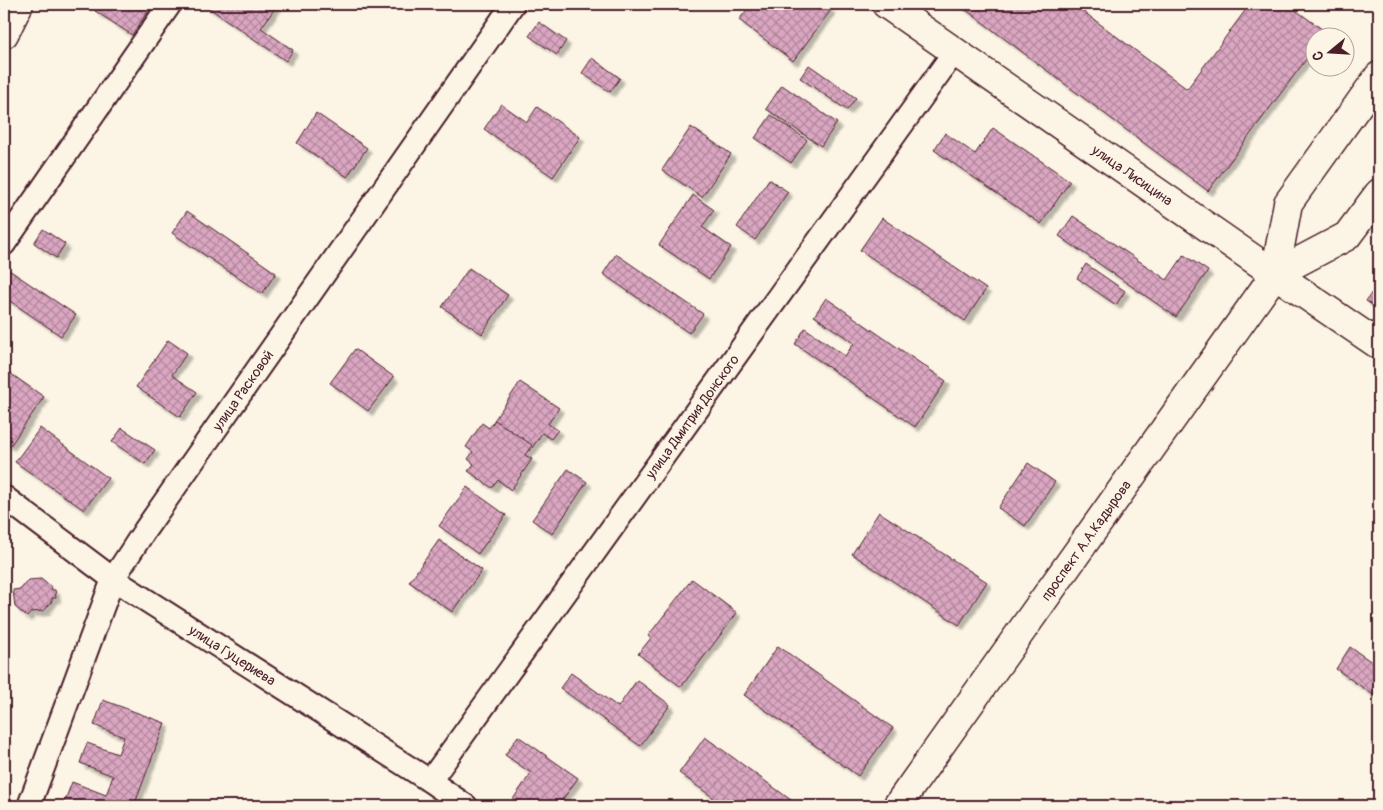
<svg xmlns="http://www.w3.org/2000/svg" width="1383" height="810" font-family="Pangolin,sans-serif">
<defs>
<pattern id="building-cross-hatch" width="8" height="8" patternUnits="userSpaceOnUse" patternTransform="scale(1.25)"><rect width="8" height="8" fill="#daa6c1"/><path d="M0 0l8 8M0 8l8-8" fill="none" stroke="#b3879d"/></pattern>
<filter id="shadow"><feDropShadow dx="4.5" dy="4.5" stdDeviation="1" flood-color="#0004"/></filter>
</defs>
<rect width="100%" height="100%" fill="#fcf5e5"/>
<filter id="ink" filterUnits="userSpaceOnUse"><feTurbulence type="fractalNoise" baseFrequency=".02" numOctaves="2"/><feDisplacementMap in="SourceGraphic" scale="10" xChannelSelector="R" yChannelSelector="G"/><feConvolveMatrix kernelMatrix="1 2 1 2 8 2 1 2 1" color-interpolation-filters="sRGB"/></filter>
<g filter="url(#ink)">
<g fill="url(#building-cross-hatch)" stroke="#4a1f2b" filter="url(#shadow)">
<path d="M100 4H153L132 35 95 11Z"/>
<path d="M203 4H237L240 6 242 4H278L261 28 293 50 286 61Z"/>
<path d="M751 4H823L831 10 793 61 739 20Z"/>
<path d="M958 4H1073L1187 89 1250 4H1287L1326 32 1322 38H1316V46L1208 191Z"/>
<path d="M539 22 566 41 557 55 529 36Z"/>
<path d="M592 58 620 78 610 92 582 73Z"/>
<path d="M809 65 856 98 847 110 800 78Z"/>
<path d="M782 85 837 123 821 146 766 109Z"/>
<path d="M501 104 527 122 537 107 580 137 553 177 484 129Z"/>
<path d="M316 113 367 148 347 177 297 143Z"/>
<path d="M771 115 807 140 791 163 755 138Z"/>
<path d="M691 127 731 154 702 197 662 170Z"/>
<path d="M993 128 1070 181 1041 224 934 150 945 133 975 154Z"/>
<path d="M769 179 788 192 755 240 737 227Z"/>
<path d="M693 195 714 210 702 227 731 247 709 279 659 245Z"/>
<path d="M187 211 276 273 262 294 172 233Z"/>
<path d="M1073 216 1167 280 1184 255 1208 271 1176 317 1059 236Z"/>
<path d="M882 218 986 289 965 321 860 250Z"/>
<path d="M43 229 65 244 56 258 34 243Z"/>
<path d="M616 254 703 314 689 333 603 274Z"/>
<path d="M1086 264 1125 291 1116 305 1077 278Z"/>
<path d="M6 268 76 315 61 336 4 297V271Z"/>
<path d="M469 268 508 295 482 334 442 307Z"/>
<path d="M1379 282V310L1366 301Z"/>
<path d="M826 298 946 381 915 427 795 344 805 328 845 356 854 343 814 316Z"/>
<path d="M168 340 187 353 172 375 197 392 180 417 136 387Z"/>
<path d="M355 349 394 377 368 411 330 383Z"/>
<path d="M4 369 44 397 10 446 4 442V399L5 397 4 396Z"/>
<path d="M520 382 559 408 548 424 558 430 551 439 542 433 530 451 491 425Z"/>
<path d="M495 420 532 445 525 455 532 459 511 490 498 480 492 488 468 471 474 464 468 459 473 452 466 447 482 423 489 428Z"/>
<path d="M40 428 108 478 84 510 15 462Z"/>
<path d="M122 428 155 450 145 464 112 442Z"/>
<path d="M1028 463 1055 482 1025 526 998 508Z"/>
<path d="M568 469 587 482 552 534 532 520Z"/>
<path d="M467 487 506 515 478 554 439 526Z"/>
<path d="M879 512 987 582 959 625 852 554Z"/>
<path d="M439 540 482 570 452 612 409 582Z"/>
<path d="M41 579 51 587 52 590H55L56 598H52V601L44 611 31 612 27 617 15 607 13 590 21 589 28 580Z"/>
<path d="M692 579 737 613 681 687 638 654 651 638 648 636Z"/>
<path d="M778 646 893 728 858 776 744 695Z"/>
<path d="M1350 647 1379 667V699L1336 669Z"/>
<path d="M571 673 618 707 637 680 670 705 640 746 560 688Z"/>
<path d="M103 700 165 723 134 806H63L72 782 106 795 113 776 80 763 87 743 118 754 124 737 94 725Z"/>
<path d="M518 736 578 778 558 806H517L511 802 531 773 505 755Z"/>
<path d="M705 737 799 806H725L679 773Z"/>
</g>
<g fill="none" stroke-linecap="round" stroke-linejoin="round">
<defs>
<g id="street">
<path d="M4 244 170 4"/>
<path id="s1" d="M4 497 113 579 430 781 466 806"/>
<path id="s2" d="M430 781 955 51"/>
<path id="s3" d="M29 806 113 579 145 530 513 4"/>
</g>
<g id="secondary">
<path id="s4" d="M886 4 1275 274 1379 345"/>
<path d="M1275 274 1347 236 1379 193"/>
<path id="s5" d="M897 806 1275 274 1288 203 1379 76"/>
</g>
<path id="primary" d="M4 34 19 4"/>
</defs>
<use href="#street" stroke="#4a1f2b" stroke-width="26"/>
<use href="#secondary" stroke="#4a1f2b" stroke-width="31"/>
<use href="#primary" stroke="#4a1f2b" stroke-width="31"/>
<use href="#street" stroke="#fcf5e5" stroke-width="22"/>
<use href="#secondary" stroke="#fcf5e5" stroke-width="28"/>
<use href="#primary" stroke="#fcf5e5" stroke-width="28"/>
</g>
</g>
<g text-anchor="middle" dominant-baseline="central" stroke-width="4" stroke-linejoin="round" paint-order="stroke">
<g font-size="14" fill="#4a1f2b" stroke="#fcf5e5">
<text stroke="none"><textPath href="#s4" startOffset="300">улица Лисицина</textPath></text>
<text stroke="none"><textPath href="#s3" startOffset="471">улица Расковой</textPath></text>
<text stroke="none"><textPath href="#s2" startOffset="449">улица Дмитрия Донского</textPath></text>
<text stroke="none"><textPath href="#s5" startOffset="326">проспект А.А.Кадырова</textPath></text>
<text stroke="none"><textPath href="#s1" startOffset="278">улица Гуцериева</textPath></text>
</g>
</g>
<rect width="1383" height="810" fill="none" stroke="#fcf5e5" stroke-width="20"/>
<rect x="10" y="10" width="1363" height="790" fill="none" stroke="#4a1f2b" stroke-width="2" filter="url(#ink)"/>
<g transform="translate(1330 52) rotate(252)"><circle r="24" fill="#fcf5e5" stroke="#b59f9b"/>
<path d="M0-4L9 19L0 12L-9 19Z" fill="#4a1f2b"/>
<text y="-8" font-size="14" font-weight="bold" text-anchor="middle" fill="#4a1f2b">С</text>
</g>
</svg>
